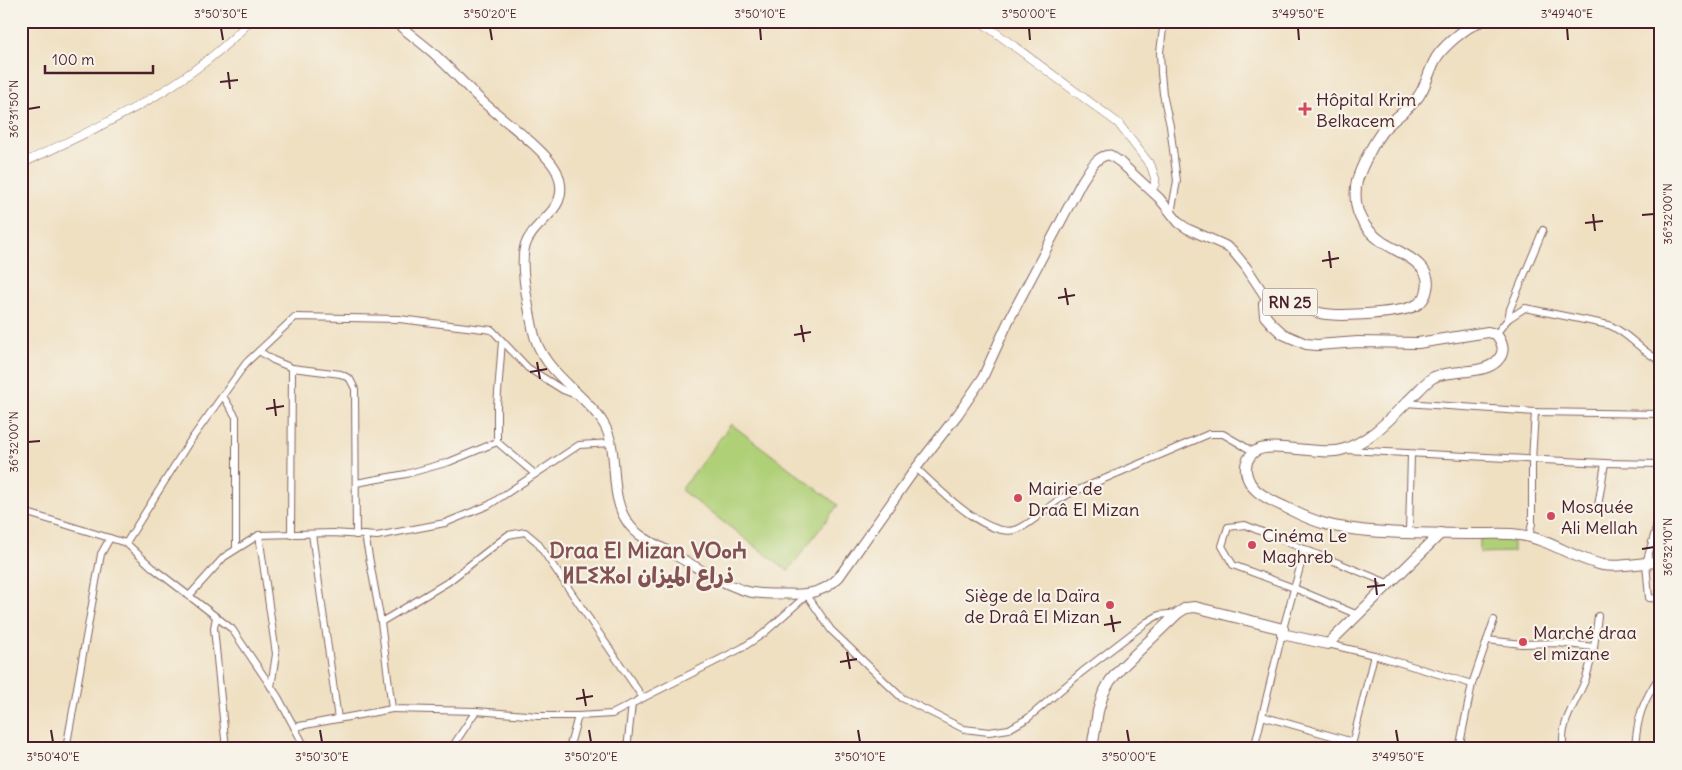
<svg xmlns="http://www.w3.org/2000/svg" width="1682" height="770" font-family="Delius,'Playpen Sans Arabic','Noto Sans Tifinagh',sans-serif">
<rect width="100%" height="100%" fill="#f7f3e8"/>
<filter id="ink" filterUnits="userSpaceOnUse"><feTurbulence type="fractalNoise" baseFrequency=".02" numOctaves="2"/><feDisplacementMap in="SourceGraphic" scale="10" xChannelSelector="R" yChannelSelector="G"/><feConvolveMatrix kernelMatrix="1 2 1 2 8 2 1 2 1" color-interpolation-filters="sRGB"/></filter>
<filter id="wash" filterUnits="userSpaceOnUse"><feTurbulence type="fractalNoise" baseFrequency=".0096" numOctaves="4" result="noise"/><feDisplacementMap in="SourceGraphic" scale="20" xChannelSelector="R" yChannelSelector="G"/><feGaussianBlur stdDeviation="1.12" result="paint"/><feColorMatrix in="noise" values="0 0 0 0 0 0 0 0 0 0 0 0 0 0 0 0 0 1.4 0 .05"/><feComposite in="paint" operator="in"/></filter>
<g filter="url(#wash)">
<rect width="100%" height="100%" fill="#efe0c2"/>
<g fill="#b0d078" stroke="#7d7852">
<path d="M731 424 838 505 788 571 681 490Z"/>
<path d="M1480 538H1513V552L1480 553Z"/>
</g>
</g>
<g filter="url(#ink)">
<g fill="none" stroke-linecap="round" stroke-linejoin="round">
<defs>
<g id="minor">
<path d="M1164 21 1160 52 1161 73 1163 94 1170 126 1177 181 1171 213"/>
<path d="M1508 319 1510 309 1543 230"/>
<path d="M1496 334 1508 319 1525 308 1609 325C1629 333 1641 352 1661 361"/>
<path d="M259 351 273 360 292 368 341 374 350 379 355 389 356 535"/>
<path d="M223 396 236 417V549"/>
<path d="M1405 403 1535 412 1661 414"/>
<path d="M497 442V406L502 341"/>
<path d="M1346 450 1605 463 1661 464"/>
<path d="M916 468C937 487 988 541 1018 529 1031 524 1042 512 1053 504 1058 500 1064 497 1069 494L1209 434H1223L1254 452"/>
<path d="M356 483 406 474 449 462 497 442 535 474"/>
<path d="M1598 506 1605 463"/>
<path d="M21 511 126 543"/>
<path d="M1661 511 1646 563 1649 598 1661 599"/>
<path d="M525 532 537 542 643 698 612 714 578 716H538L476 711 392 709 381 622 448 582 508 535Z"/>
<path d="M1409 532 1411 454"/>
<path d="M312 534 338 719"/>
<path d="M259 535 276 654 271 687"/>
<path d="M291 535 292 368"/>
<path d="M365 535 381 622"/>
<path d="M1529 537 1532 523V460L1535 412"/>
<path d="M189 596 224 557 259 535 333 533 377 536 445 523 489 505 579 445 611 443"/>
<path d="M1358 615 1294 588 1233 565 1222 546 1228 527 1245 525 1390 584"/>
<path d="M216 617 214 628 226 749"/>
<path d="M1283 629 1305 549"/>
<path d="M1487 640 1522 644 1558 643 1594 647C1592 657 1589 668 1586 678 1578 701 1558 723 1564 749"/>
<path d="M1328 644 1374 655 1472 684 1459 749"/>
<path d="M1594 647 1598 616"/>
<path d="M1472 684 1494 620"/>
<path d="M643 698 742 648 763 634 807 595 831 630 902 698 964 729 989 732 1009 729 1028 718 1082 672 1147 622 1159 615 1177 613"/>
<path d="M1262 716 1353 742"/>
<path d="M294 727 392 709"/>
<path d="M66 749 101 554 110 538"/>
<path d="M306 749 278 697 232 629 153 568 126 543 188 444 246 363 295 317 399 319 492 330 528 368 563 390 576 395"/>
<path d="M451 749 476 711"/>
<path d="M569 749 578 716"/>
<path d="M627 749 632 704"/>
<path d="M1254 749 1282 634"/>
<path d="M1351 749 1374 655"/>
<path d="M1635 749C1637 716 1643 701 1661 674"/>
</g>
<g id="tertiary">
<path d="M980 21 1118 123 1151 166 1155 178V184L1151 191"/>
<path d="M21 164C103 125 187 89 250 21"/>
</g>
<path id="secondary" d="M394 21C406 31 419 41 431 51 449 67 465 85 483 102 501 118 548 152 557 172 573 211 534 218 525 246 519 267 529 308 533 330 541 371 580 389 602 421 622 451 606 492 628 523 638 538 658 545 673 554 697 567 720 583 746 591 759 595 774 594 788 594 808 595 825 592 839 577L916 468 958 414 982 379 1009 320 1082 181C1089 171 1096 155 1110 155L1120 162 1159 198 1179 223 1188 229 1224 245 1232 250 1246 267 1267 299"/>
<g id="primary">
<path d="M1481 21C1467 26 1440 48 1434 62 1428 74 1426 86 1418 97 1408 110 1396 117 1385 128 1375 139 1361 167 1357 181 1355 190 1355 199 1357 208 1360 221 1370 233 1381 241 1396 252 1434 263 1427 289 1426 296 1424 300 1418 304 1404 314 1337 317 1320 313 1304 309 1284 293 1267 299L1264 304 1265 316 1272 324 1283 334 1306 344 1317 345 1358 342 1418 343 1488 332 1496 334C1503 343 1506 352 1497 361 1483 375 1452 369 1434 377 1428 380 1422 387 1417 392 1395 413 1372 442 1341 450 1319 456 1268 440 1254 452 1240 464 1246 482 1258 492 1266 498 1276 503 1285 507 1302 516 1320 524 1339 527 1385 535 1434 533 1481 534 1494 534 1507 533 1520 535 1549 539 1574 559 1603 565 1622 568 1642 562 1661 562"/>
<path d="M1092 749 1098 711 1103 694 1110 681 1122 667 1178 613 1186 608 1195 607 1283 629 1282 634 1328 644 1441 533"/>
</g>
</defs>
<use href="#minor" stroke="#846360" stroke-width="8"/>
<use href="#tertiary" stroke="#846360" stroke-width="9"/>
<use href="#secondary" stroke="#846360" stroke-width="11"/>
<use href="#primary" stroke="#846360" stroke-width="12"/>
<use href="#minor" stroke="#fff" stroke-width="6"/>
<use href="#tertiary" stroke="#fff" stroke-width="8"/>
<use href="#secondary" stroke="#fff" stroke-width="9"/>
<use href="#primary" stroke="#fff" stroke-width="10"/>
</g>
</g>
<path fill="none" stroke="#4a1f2b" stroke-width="2" d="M221 28 223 40M490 28 492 40M760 28 761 40M1029 28 1030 40M1298 28 1299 40M1567 28 1568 40M228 72 230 89M220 82 238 80M28 109 40 107M1593 214 1595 231M1642 215 1654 214M1585 223 1603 221M1329 251 1331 268M1322 261 1339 258M1065 288 1068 305M1058 298 1075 295M801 325 804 342M794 335 811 332M537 362 540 379M530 372 547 369M274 399 276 416M266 409 284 406M28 442 40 441M1642 549 1654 547M1375 578 1377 595M1367 587 1385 585M1111 615 1114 632M1104 625 1121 622M847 652 850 669M840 662 857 659M583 689 586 706M576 699 593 696M51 730 53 742M320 730 322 742M589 730 591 742M858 730 860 742M1127 730 1129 742M1396 730 1398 742"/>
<g fill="#d1495b" stroke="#f7f3e8" stroke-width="2">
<path d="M1302.5 101.5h5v5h5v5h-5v5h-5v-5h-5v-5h5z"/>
<circle cx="1018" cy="498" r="5"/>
<circle cx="1551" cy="516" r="5"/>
<circle cx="1252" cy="545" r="5"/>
<circle cx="1110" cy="605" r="5"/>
<circle cx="1523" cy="642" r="5"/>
</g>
<g text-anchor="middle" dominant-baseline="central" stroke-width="4.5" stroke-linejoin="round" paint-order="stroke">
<rect fill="#f7f3e8" stroke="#7e5f64" stroke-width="1" x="1262.5" y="288.5" width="55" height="27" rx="4"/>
<g font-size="16" font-weight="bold" fill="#4a1f2b">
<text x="1290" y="302">RN 25</text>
</g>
<g font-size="18" fill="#4a1f2b" stroke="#f7f3e8" text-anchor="start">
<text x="1316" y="99">Hôpital Krim<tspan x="1316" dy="21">Belkacem</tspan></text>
<text x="1028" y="488">Mairie de<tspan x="1028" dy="21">Draâ El Mizan</tspan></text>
<text x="1561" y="506">Mosquée<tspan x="1561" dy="21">Ali Mellah</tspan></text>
<text x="1262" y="535">Cinéma Le<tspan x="1262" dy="21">Maghreb</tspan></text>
<text x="1100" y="595" text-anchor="end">Siège de la Daïra<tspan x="1100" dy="21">de Draâ El Mizan</tspan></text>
<text x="1533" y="632">Marché draa<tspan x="1533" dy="21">el mizane</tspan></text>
</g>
<g font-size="22" font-weight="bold" fill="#845252" stroke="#f7f3e8">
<text x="648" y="550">Draa El Mizan ⴸⵔⴰⵄ<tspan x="648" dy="25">ⵍⵎⵉⵣⴰⵏ ذراع الميزان</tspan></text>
</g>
</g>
<rect width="1682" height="770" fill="none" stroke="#f7f3e8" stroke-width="55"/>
<path d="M45 65v8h108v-8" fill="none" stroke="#4a1f2b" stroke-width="2.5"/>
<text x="52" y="65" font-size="15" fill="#4a1f2b" stroke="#f7f3e8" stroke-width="4" paint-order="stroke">100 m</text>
<rect x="28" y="28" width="1626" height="714" fill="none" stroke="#4a1f2b" stroke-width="2"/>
<g font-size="12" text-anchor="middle" fill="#4a1f2b">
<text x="221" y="18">3°50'30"E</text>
<text x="490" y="18">3°50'20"E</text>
<text x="760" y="18">3°50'10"E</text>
<text x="1029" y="18">3°50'00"E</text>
<text x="1298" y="18">3°49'50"E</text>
<text x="1567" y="18">3°49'40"E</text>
<text transform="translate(14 109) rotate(-90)" y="4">36°31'50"N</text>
<text transform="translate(1668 214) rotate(-90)" y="4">36°32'00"N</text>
<text transform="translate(14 442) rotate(-90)" y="4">36°32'00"N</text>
<text transform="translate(1668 547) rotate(-90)" y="4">36°32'10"N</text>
<text x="53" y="761">3°50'40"E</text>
<text x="322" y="761">3°50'30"E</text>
<text x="591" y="761">3°50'20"E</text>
<text x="860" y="761">3°50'10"E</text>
<text x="1129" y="761">3°50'00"E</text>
<text x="1398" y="761">3°49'50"E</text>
</g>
</svg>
